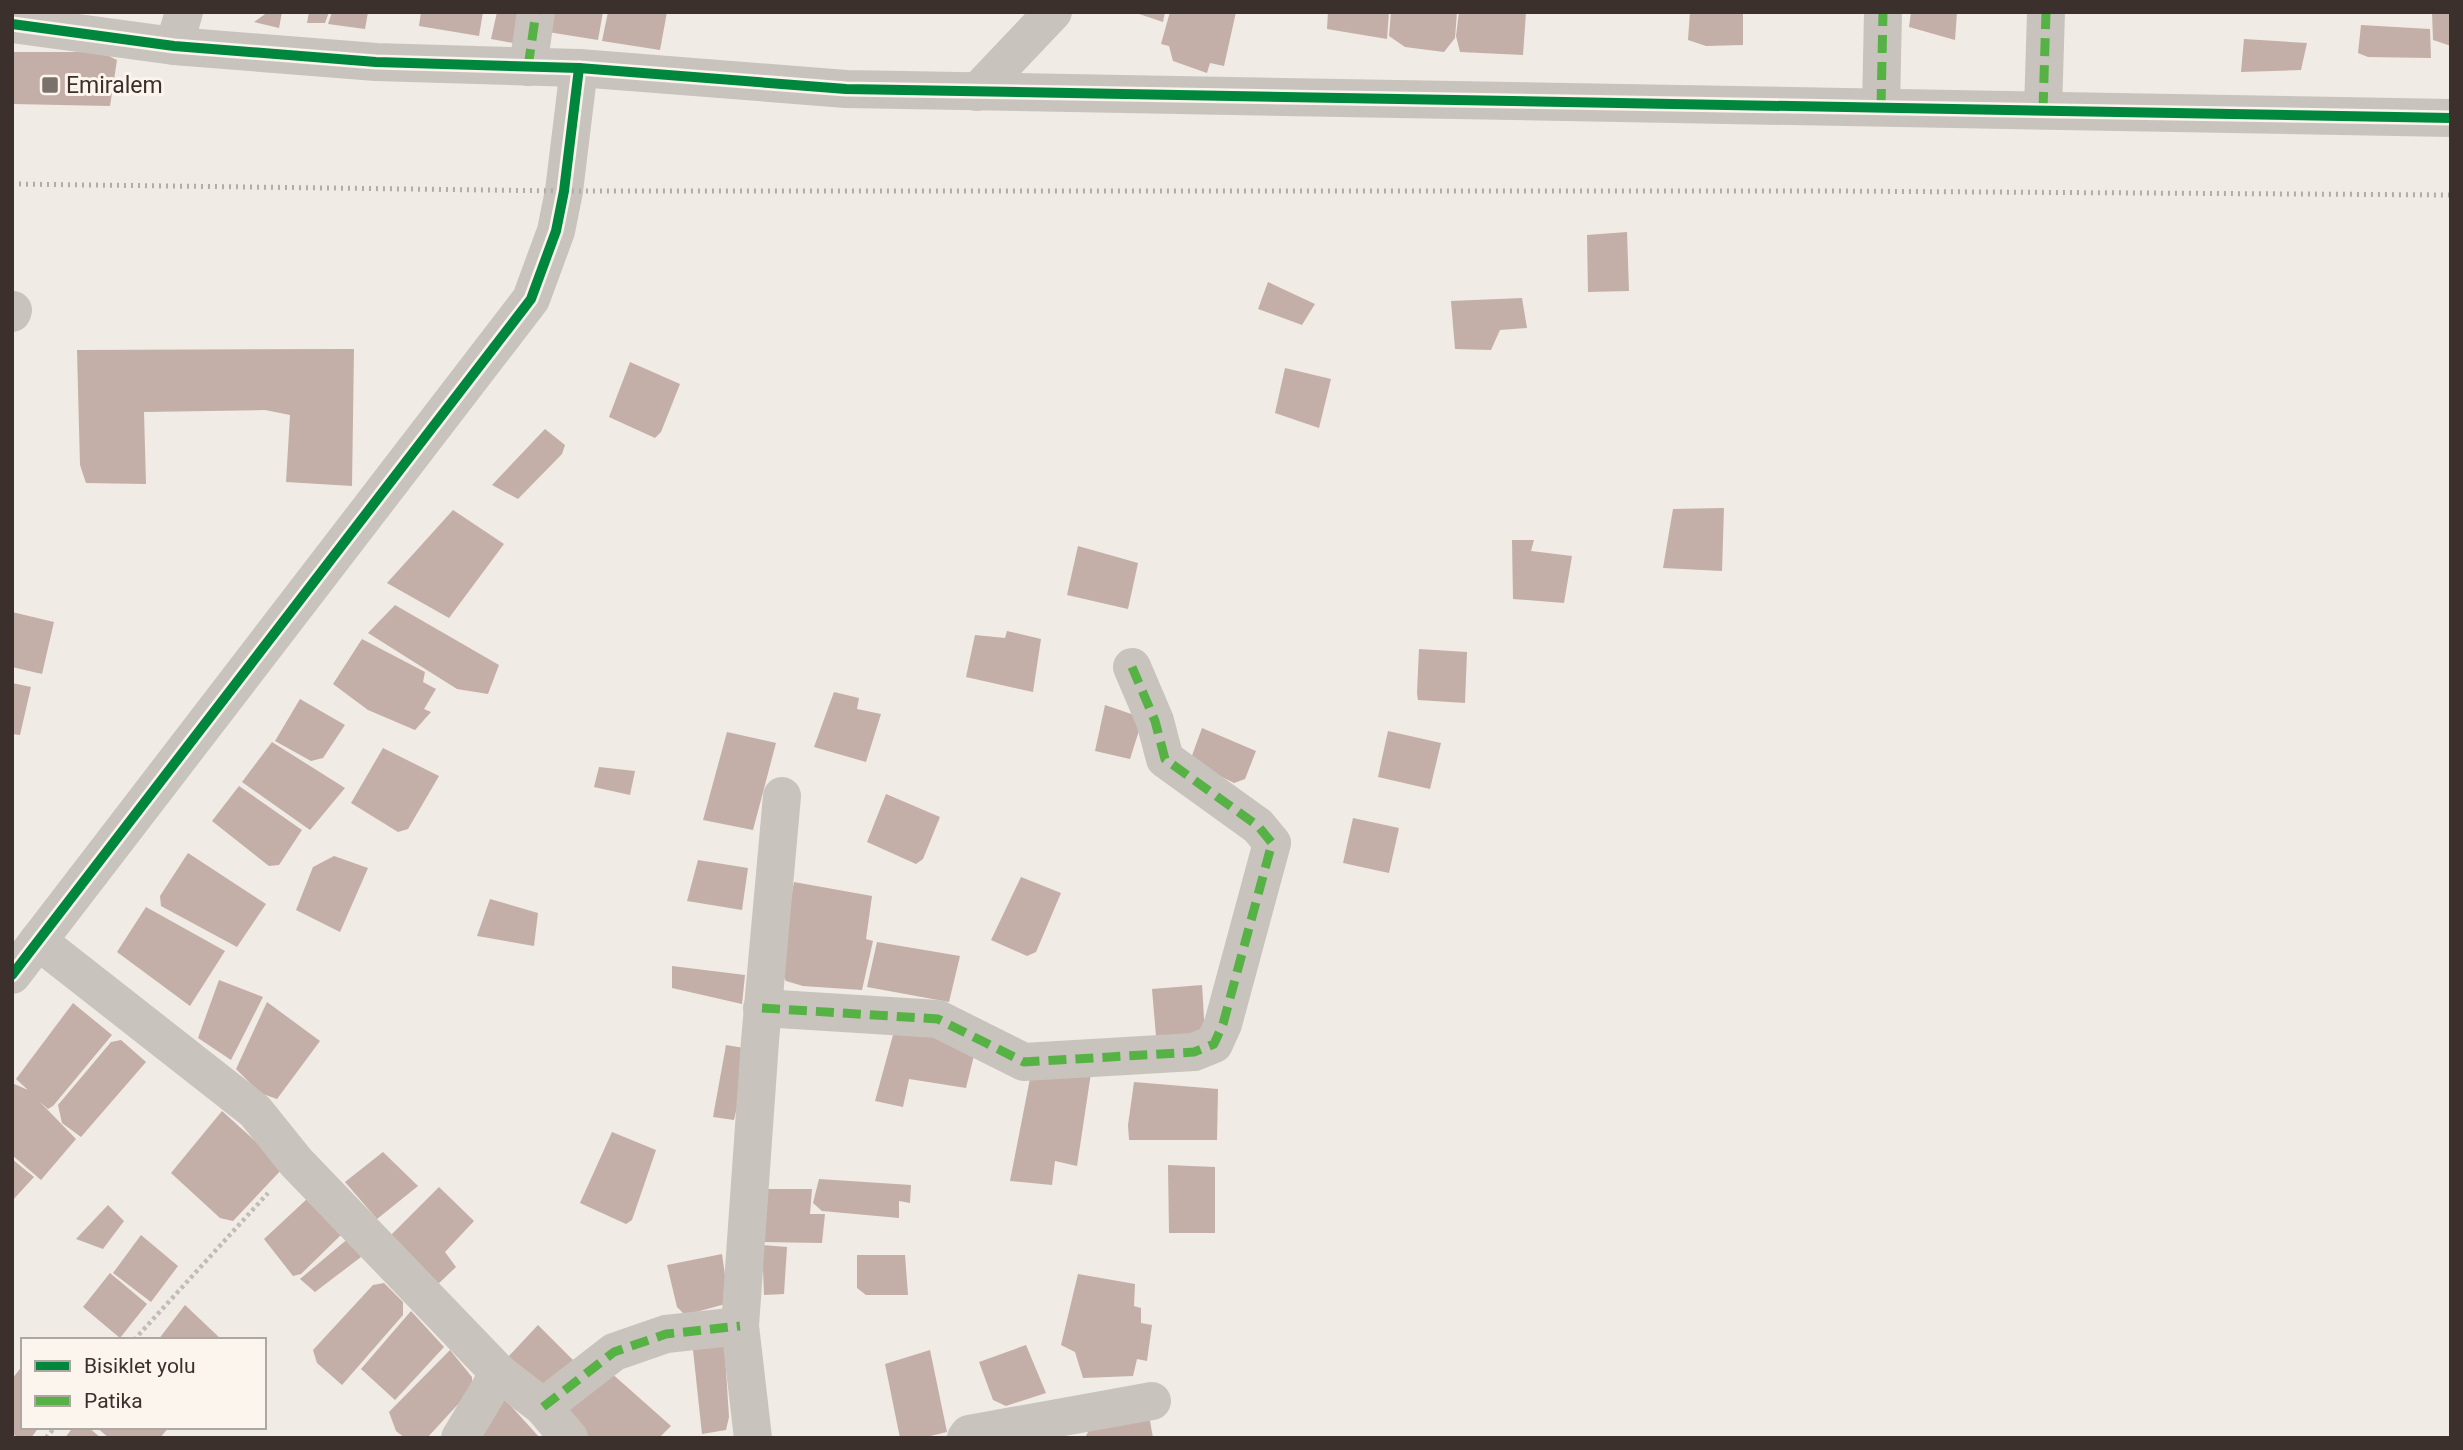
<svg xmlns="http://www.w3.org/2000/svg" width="2463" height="1450" font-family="Roboto,sans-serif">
<rect width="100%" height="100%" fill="#f0ebe5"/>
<g fill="#c3afa7">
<path d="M268 12H282L279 28 254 22Z"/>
<path d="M309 12H329L325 23H307Z"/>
<path d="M332 12H368L365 29 328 24Z"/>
<path d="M421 12H483L479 36 419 26Z"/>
<path d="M497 12H521L519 44 491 39Z"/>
<path d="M546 12H603L598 40 548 32Z"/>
<path d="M608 12H667L660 50 602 41Z"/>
<path d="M1133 12H1165L1163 22Z"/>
<path d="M1170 12H1236L1224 66 1210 63 1207 73 1173 61 1169 46 1161 44Z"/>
<path d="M1328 12H1389L1387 39 1327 29Z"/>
<path d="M1391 12H1457L1455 38 1444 52 1405 47 1389 36Z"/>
<path d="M1459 12H1526L1523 55 1460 52 1456 36Z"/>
<path d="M1690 12H1743V45L1706 46 1688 40Z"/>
<path d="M1911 12H1957L1955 40 1909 27Z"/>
<path d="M2432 12H2451V46L2433 40Z"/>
<path d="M2361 25 2430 29 2431 58 2368 57 2358 53Z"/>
<path d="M2244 39 2307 43 2301 70 2241 72Z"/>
<path d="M12 52H101L117 60 110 106 12 104Z"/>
<path d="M1627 232 1629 291 1588 292 1587 235Z"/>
<path d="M1268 282 1315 304 1302 325 1258 309Z"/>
<path d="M1522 298 1527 328 1500 330 1491 350 1455 349 1451 301Z"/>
<path d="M354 349 352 486 286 482 290 415 265 410 144 412 146 484 86 483 80 465 77 350Z"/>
<path d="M630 362 680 384 661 432 655 438 609 417Z"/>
<path d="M1285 368 1331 379 1319 428 1275 413Z"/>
<path d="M545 429 565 445 562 454 518 499 492 485Z"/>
<path d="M1724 508 1722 571 1663 568 1673 509Z"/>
<path d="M453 510 504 544 449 618 387 583Z"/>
<path d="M1512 540H1534L1531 551 1572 556 1564 603 1513 599Z"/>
<path d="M1078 546 1138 563 1128 609 1067 595Z"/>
<path d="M395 605 499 665 488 694 457 689 368 633Z"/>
<path d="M12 612 54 622 42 674 12 667Z"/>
<path d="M1007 631 1041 639 1033 692 966 677 975 635 1005 638Z"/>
<path d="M362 639 425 672 423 682 436 689 424 709 431 712 415 730 368 710 333 684Z"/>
<path d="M1419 649 1467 652 1465 703 1418 700 1417 693Z"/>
<path d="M12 683 31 687 20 735 12 734Z"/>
<path d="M834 692 859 698 857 709 881 714 866 762 814 747Z"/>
<path d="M300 699 345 725 323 758 311 761 275 741Z"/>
<path d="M1105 705 1143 718 1130 759 1095 751Z"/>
<path d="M1202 728 1256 751 1245 779 1234 783 1190 761Z"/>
<path d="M1388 731 1441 743 1430 789 1378 777Z"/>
<path d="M727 732 776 743 753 830 703 820Z"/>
<path d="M272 742 345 788 310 830 242 782Z"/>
<path d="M383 748 439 776 408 829 398 832 351 803Z"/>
<path d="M599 767 635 771 630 795 594 787Z"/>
<path d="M239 786 302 830 279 865 269 866 212 821Z"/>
<path d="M886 794 940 817 923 859 916 864 867 842Z"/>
<path d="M1353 818 1399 828 1389 873 1343 863Z"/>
<path d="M188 853 266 904 237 947 161 906 160 896Z"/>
<path d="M334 856 368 868 340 932 296 910 313 867Z"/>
<path d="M698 860 748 868 742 910 687 901Z"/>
<path d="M1021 877 1061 893 1036 952 1027 956 991 940Z"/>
<path d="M794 882 872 896 866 939 873 941 862 990 803 986 786 981 778 967Z"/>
<path d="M490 899 538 913 534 946 477 936Z"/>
<path d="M146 907 225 951 190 1006 117 952Z"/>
<path d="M877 942 960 956 949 1002 867 987Z"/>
<path d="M672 966 745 975 742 1004 672 988Z"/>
<path d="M219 980 263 997 231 1060 198 1038Z"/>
<path d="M1202 985 1205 1034 1156 1036 1152 989Z"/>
<path d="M267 1002 320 1041 277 1099 260 1093 236 1069Z"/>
<path d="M73 1003 112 1035 53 1106 48 1109 39 1101 76 1139 41 1180 12 1155V1083L28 1090 16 1079Z"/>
<path d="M896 1024 978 1039 966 1088 909 1079 903 1107 875 1101Z"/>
<path d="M121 1040 146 1062 81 1137 62 1123 58 1105 111 1042Z"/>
<path d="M726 1045 750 1049 734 1120 713 1117Z"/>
<path d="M1033 1063 1091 1073 1077 1166 1055 1161 1052 1185 1010 1181Z"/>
<path d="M1134 1082 1218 1089 1217 1140H1129L1128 1125Z"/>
<path d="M222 1111 284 1167 233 1221 220 1218 171 1173Z"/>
<path d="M612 1132 656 1150 632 1220 626 1224 580 1203Z"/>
<path d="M383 1152 418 1186 377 1219 345 1182Z"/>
<path d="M12 1159 34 1177 12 1201Z"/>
<path d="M1168 1165 1215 1167V1233H1169Z"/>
<path d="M819 1179 911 1185 910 1203 899 1201V1218L822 1211 813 1203Z"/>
<path d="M439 1187 474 1221 445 1252 456 1267 437 1285 389 1237Z"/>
<path d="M760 1189H812L810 1214H825L822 1243 762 1242Z"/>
<path d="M308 1198 343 1233 301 1274 293 1276 264 1239Z"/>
<path d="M108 1205 124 1221 103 1249 76 1239Z"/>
<path d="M141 1235 178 1266 151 1302 113 1273Z"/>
<path d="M350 1237 361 1257 315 1292 300 1279Z"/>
<path d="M762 1245 787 1247 784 1294 764 1295Z"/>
<path d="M722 1254 729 1303 685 1315 677 1307 667 1265Z"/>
<path d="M857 1255H905L908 1295H866L857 1288Z"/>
<path d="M110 1273 147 1304 120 1338 83 1307Z"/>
<path d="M1078 1274 1135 1284 1134 1306 1141 1308V1323L1152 1325 1147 1361 1137 1359 1133 1376 1083 1378 1075 1352 1061 1345Z"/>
<path d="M384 1283 403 1302V1315L342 1385 317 1363 313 1350 373 1285Z"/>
<path d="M185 1305 222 1340H158Z"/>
<path d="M411 1311 444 1347 395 1400 361 1369Z"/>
<path d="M538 1325 573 1360 544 1389 507 1358Z"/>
<path d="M724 1340 729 1417 726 1430 702 1434 693 1350Z"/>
<path d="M1026 1345 1046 1393 1006 1406 993 1400 979 1362Z"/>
<path d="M450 1350 472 1377V1389L427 1438H405L396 1431 389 1412Z"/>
<path d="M930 1350 947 1432 922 1438H900L885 1364Z"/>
<path d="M23 1365V1427H39L31 1438H18L12 1433V1379Z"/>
<path d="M609 1371 671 1426 659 1438H581L560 1419Z"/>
<path d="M502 1396 540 1438H478Z"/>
<path d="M1149 1415 1153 1438H1085L1092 1424Z"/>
<path d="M73 1427H88L101 1438H65Z"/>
<path d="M96 1427H169L160 1438H109Z"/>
</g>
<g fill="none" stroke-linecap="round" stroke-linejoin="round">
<g stroke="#c2bbb6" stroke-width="4.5" stroke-dasharray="3.5 3.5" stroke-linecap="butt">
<path d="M134 1340 268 1193"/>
<path d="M46 1438 55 1427"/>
</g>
<g stroke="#c9c3be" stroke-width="38">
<path d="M12 24 174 46 376 62 579 68 846 89 2451 118"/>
<path d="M174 46 184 12"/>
<path d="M528 67 536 12"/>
<path d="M977 92 1053 12"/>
<path d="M1881 107 1883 12"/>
<path d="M2043 110 2046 12"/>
<path d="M12 313 13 310"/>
<path d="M38 941 255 1111 296 1162 499 1373 543 1407 569 1438"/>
<path d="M12 975 531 299 556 231 564 191 579 68"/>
<path d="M762 1008 938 1019 1024 1062 1194 1052 1214 1044 1223 1024 1272 843 1258 826 1165 759 1155 721 1132 667"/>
<path d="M543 1407 614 1352 666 1334 740 1326"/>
<path d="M460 1438 499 1373"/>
<path d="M753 1438 740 1326 760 1041 782 796"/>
<path d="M966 1438 969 1434 1152 1401"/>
</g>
<path stroke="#b1aca8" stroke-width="5" stroke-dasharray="2 5" stroke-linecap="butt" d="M12 184 564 191H1830L2451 195"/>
<g stroke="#57b246" stroke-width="9" stroke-dasharray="18 9" stroke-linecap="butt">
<path d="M528 67 536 12"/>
<path d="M1881 107 1883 12"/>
<path d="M2043 110 2046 12"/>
<path d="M762 1008 938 1019 1024 1062 1194 1052 1214 1044 1223 1024 1272 843 1258 826 1165 759 1155 721 1132 667"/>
<path d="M543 1407 614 1352 666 1334 740 1326"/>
</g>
<defs>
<g id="cycleway">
<path d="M12 24 174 46 376 62 579 68 846 89 2451 118"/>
<path d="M12 975 531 299 556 231 564 191 579 68"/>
</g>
</defs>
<use href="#cycleway" stroke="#fbf5ee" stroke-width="15"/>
<use href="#cycleway" stroke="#00873e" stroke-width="10"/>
</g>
<rect fill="#7a716c" stroke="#fbf5ee" stroke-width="2.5" x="41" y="76" width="18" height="18" rx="3.5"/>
<g text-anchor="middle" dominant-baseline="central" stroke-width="6" stroke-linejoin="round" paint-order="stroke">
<g font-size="23" fill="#3b302b" stroke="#fbf5ee" text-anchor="start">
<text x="66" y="85">Emiralem</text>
</g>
</g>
<rect width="2463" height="1450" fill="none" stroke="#3b302b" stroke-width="28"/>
<rect x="21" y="1338" width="245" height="91" fill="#fbf5ee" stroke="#aea6a0" stroke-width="2"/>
<rect x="35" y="1361" width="35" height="10" fill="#00873e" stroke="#aea6a0" stroke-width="2"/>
<text x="84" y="1373" font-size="21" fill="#3b302b">Bisiklet yolu</text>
<rect x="35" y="1396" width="35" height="10" fill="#57b246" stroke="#aea6a0" stroke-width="2"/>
<text x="84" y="1408" font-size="21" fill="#3b302b">Patika</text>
</svg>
